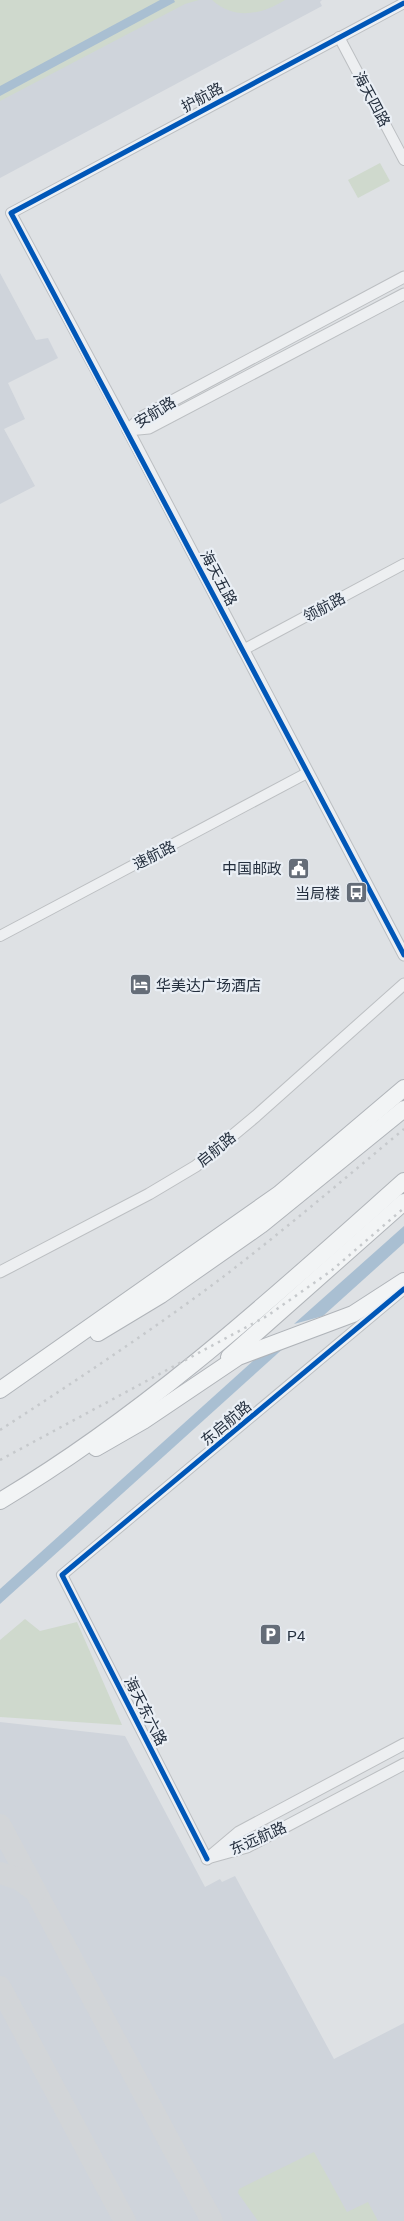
<svg xmlns="http://www.w3.org/2000/svg" width="404" height="2221" font-family="Arial,'Noto Sans SC',sans-serif">
<rect width="100%" height="100%" fill="#dee1e4"/>
<g fill="#cfd4db">
<path d="M0 0H322L320 2 322 6 0 178Z"/>
<path d="M0 273 36 340 48 338 58 358 8 383 25 419 4 429 35 486 0 504Z"/>
<path d="M0 1722 125 1736 205 1887 220 1879 222 1882 235 1876 334 2059 404 2023V2221H0Z"/>
</g>
<g fill="#cfd9cd">
<path d="M0 0H199L185 4 0 101Z"/>
<path d="M212 0H285C261 15 234 20 212 0Z"/>
<path d="M380 163 390 181 358 198 348 180Z"/>
<path d="M25 1619 40 1631 77 1622 122 1725 0 1717V1640Z"/>
<path d="M314 2152 347 2212 368 2202 378 2221H258L238 2193 239 2189Z"/>
</g>
<g fill="#a9bfd2">
<path d="M160 0H174L175 2 0 96V86Z"/>
<path d="M404 1226V1243L323 1316 294 1324Z"/>
<path d="M287 1345 0 1604V1589L264 1351Z"/>
</g>
<g fill="none" stroke-linecap="round" stroke-linejoin="round">
<g stroke="#d2d5d8" stroke-width="22">
<path d="M0 1825 212 2221"/>
<path d="M0 1873 19 1879 35 1891"/>
<path d="M0 1987 125 2221"/>
</g>
<defs>
<g id="minor">
<path d="M339 37 404 160"/>
<path d="M128 430 11 213 404 3"/>
<path d="M243 650 404 564"/>
<path d="M0 936 307 773"/>
<path d="M207 1859 62 1575 404 1289"/>
</g>
<g id="tertiary">
<path d="M128 430 404 955"/>
<path d="M128 430 142 417 404 277"/>
<path d="M128 430 149 428 404 294"/>
<path d="M0 1272 149 1194 196 1166 256 1116 404 984"/>
<path d="M211 1857 247 1847 404 1764"/>
<path d="M207 1859 239 1832 404 1744"/>
</g>
<g id="trunk">
<path d="M98 1333 161 1295 261 1225 404 1109"/>
<path d="M229 1357 404 1202"/>
<path d="M0 1390 279 1194 404 1088"/>
<path d="M96 1448 143 1421 238 1357 353 1314 404 1281"/>
<path d="M0 1501C148 1413 276 1295 404 1181"/>
</g>
</defs>
<use href="#minor" stroke="#bcbfc2" stroke-width="12"/>
<use href="#tertiary" stroke="#bcbfc2" stroke-width="13"/>
<use href="#trunk" stroke="#b0b4b9" stroke-width="18"/>
<use href="#minor" stroke="#edeff1" stroke-width="10"/>
<use href="#tertiary" stroke="#edeff1" stroke-width="11"/>
<use href="#trunk" stroke="#f2f4f5" stroke-width="16"/>
<g stroke="#c6c9cc" stroke-width="2.5" stroke-dasharray="2.5 5" stroke-linecap="butt">
<path d="M0 1430C74 1382 148 1333 219 1280 282 1232 343 1180 404 1129"/>
<path d="M0 1460 267 1316 331 1271 404 1208"/>
</g>
<defs>
<g id="cycleway">
<path d="M404 3 11 213 404 955"/>
<path d="M207 1859 62 1575 404 1289"/>
</g>
</defs>
<use href="#cycleway" stroke="#eaeff5" stroke-width="8"/>
<use href="#cycleway" stroke="#0057b8" stroke-width="5"/>
</g>
<defs>
<symbol id="civic-square" viewBox="-11 -11 22 22"><rect x="-9" y="-9" width="18" height="18" rx="4" fill="#656d78" stroke="#eaeff5"/><path d="M-.6-6.5H3V-4.5H.6V-3L4-1V1h2V6H-6V1h2V-1L-.6-3ZM-1.2 2.5V6h2.4V2.5Z" fill="#fff"/></symbol>
<symbol id="bus-square" viewBox="-11 -11 22 22"><rect x="-9" y="-9" width="18" height="18" rx="4" fill="#656d78" stroke="#eaeff5"/><path d="M-5-6H5V4H4V6H2V4H-2V6H-4V4H-5ZM-3.5-4V0h7V-4ZM-3.5 1.2v1.5H-2V1.2ZM2 1.2v1.5H3.5V1.2Z" fill="#fff"/></symbol>
<symbol id="hotel-square" viewBox="-11 -11 22 22"><rect x="-9" y="-9" width="18" height="18" rx="4" fill="#656d78" stroke="#eaeff5"/><path d="M-6-4.5h1.5V1H6V5H4.5V3h-9V5H-6ZM-4 0a1.8 1.8 0 1 1 3.6 0ZM.5 0V-2.5h3Q6-2.5 6 0Z" fill="#fff"/></symbol>
<symbol id="parking-square" viewBox="-11 -11 22 22"><rect x="-9" y="-9" width="18" height="18" rx="4" fill="#656d78" stroke="#eaeff5"/><path d="M-3.5-5.5H1a3.5 3.5 0 0 1 0 7H-1V5.5H-3.5ZM-1-3.4V-.6H.8a1.4 1.4 0 0 0 0-2.8Z" fill="#fff"/></symbol>
</defs>
<g fill-rule="evenodd">
<use href="#civic-square" x="286" y="856" width="25" height="25"/>
<use href="#bus-square" x="344" y="880" width="25" height="25"/>
<use href="#hotel-square" x="128" y="972" width="25" height="25"/>
<use href="#parking-square" x="258" y="1622" width="25" height="25"/>
</g>
<g text-anchor="middle" dominant-baseline="central" stroke-width="4.5" stroke-linejoin="round" paint-order="stroke">
<g font-size="15" fill="#242f3e" stroke="#eaeff5">
<text transform="translate(202 97) rotate(-28)">护航路</text>
<text transform="translate(372 99) rotate(62)">海天四路</text>
<text transform="translate(155 412) rotate(-32)">安航路</text>
<text transform="translate(219 578) rotate(62)">海天五路</text>
<text transform="translate(324 607) rotate(-28)">领航路</text>
<text transform="translate(154 855) rotate(-27)">速航路</text>
<text transform="translate(216 1149) rotate(-39)">启航路</text>
<text transform="translate(226 1423) rotate(-40)">东启航路</text>
<text transform="translate(146 1711) rotate(63)">海天东六路</text>
<text transform="translate(258 1838) rotate(-24)">东远航路</text>
</g>
<g font-size="15" fill="#242f3e" stroke="#eaeff5" text-anchor="end">
<text x="282" y="868">中国邮政</text>
<text x="340" y="893">当局楼</text>
<text x="156" y="985" text-anchor="start">华美达广场酒店</text>
<text x="287" y="1635" text-anchor="start">P4</text>
</g>
</g>
</svg>
